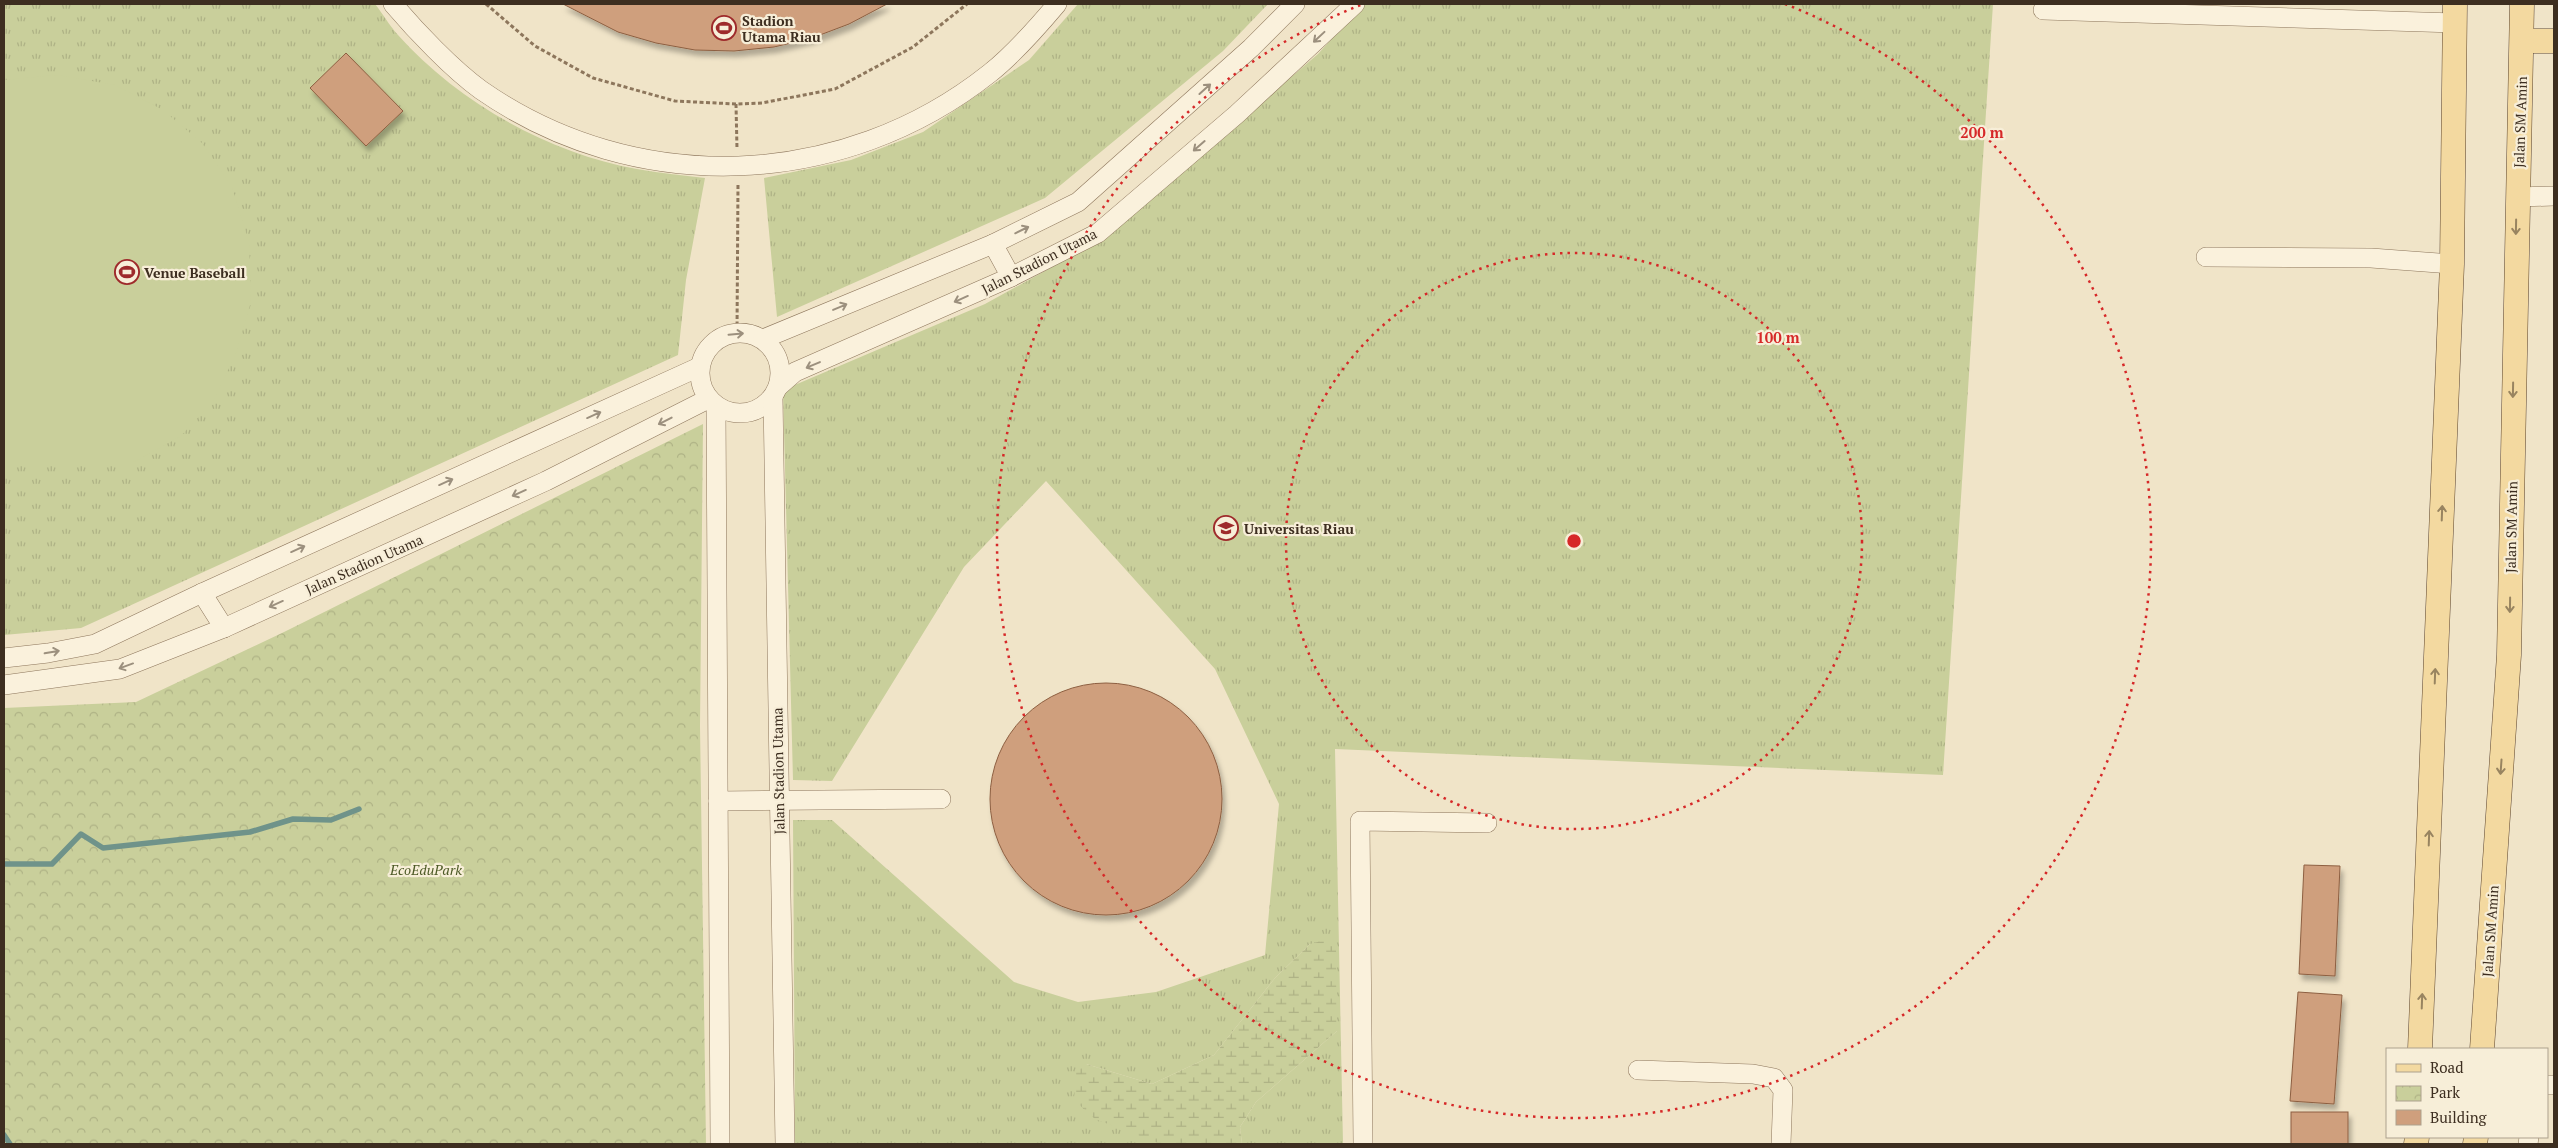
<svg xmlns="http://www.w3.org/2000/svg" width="2558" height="1148" font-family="'PT Serif',serif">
<defs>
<pattern id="grass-tufts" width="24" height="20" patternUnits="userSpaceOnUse" patternTransform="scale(1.25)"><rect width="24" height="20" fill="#c9cf9b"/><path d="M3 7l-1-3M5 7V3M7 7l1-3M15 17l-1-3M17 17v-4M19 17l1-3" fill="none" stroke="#aeb285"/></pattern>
<pattern id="wetland-marsh" width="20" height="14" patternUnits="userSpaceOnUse" patternTransform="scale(1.25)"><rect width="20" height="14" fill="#c9cf9b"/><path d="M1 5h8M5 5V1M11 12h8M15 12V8" fill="none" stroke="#aeb285"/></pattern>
<pattern id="park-crowns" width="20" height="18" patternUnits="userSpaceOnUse" patternTransform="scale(1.25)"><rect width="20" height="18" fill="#c9cf9b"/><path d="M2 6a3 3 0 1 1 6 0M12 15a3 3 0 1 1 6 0" fill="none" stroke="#aeb285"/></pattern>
<filter id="shadow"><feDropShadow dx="3" dy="5.5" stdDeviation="2.5" flood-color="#0004"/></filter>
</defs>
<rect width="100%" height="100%" fill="#f0e4c8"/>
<g fill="url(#grass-tufts)">
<path d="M4 4H375C383 14 389 25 398 35 458 102 548 153 637 169 659 173 682 175 705 178L686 280 678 355 81 628 4 635Z"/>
<path d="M1078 4H1268L1223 51 1045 198 777 317 764 178 851 160 923 132 1029 60Z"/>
<path d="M1363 4H1993L1943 775 1335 749 1343 1144H1242L1240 1127 1256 1102 1337 1031 1310 944 1275 978 1214 1055 1152 1084 1086 1064 1161 1144H795L793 820H832L1014 982 1078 1002 1156 992 1265 955 1279 804 1215 669 1046 481 964 567 832 781 793 780 783 390 985 304 1103 239 1318 54Z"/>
</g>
<path fill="url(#wetland-marsh)" d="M1336 937 1337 1031 1256 1102 1240 1127 1242 1144H1161L1095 1119 1074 1100 1076 1072 1086 1064 1152 1084 1214 1055 1275 978 1310 944Z"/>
<path fill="url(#park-crowns)" d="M703 424 700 726 706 1144H4V708L136 702 282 633Z"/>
<path fill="#c9cf9b" d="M57 75 115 85 163 110 202 143 232 187 249 242 251 302 236 353 214 400 181 436 132 463H4V80Z"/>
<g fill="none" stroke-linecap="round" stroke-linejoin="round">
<g stroke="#6f938a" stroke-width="5.5">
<path d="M4 864H52L81 834 103 848 250 832 293 819 331 820 359 809"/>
<path d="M4 1135 10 1144"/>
</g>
</g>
<g fill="#cf9f7d" stroke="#8d5f41" filter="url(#shadow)">
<path d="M563 4H887L849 24 812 38 774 47 734 51 695 50 656 43 618 32Z"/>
<path d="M346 53 403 111 366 146 310 88Z"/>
<circle cx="1106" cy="799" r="116"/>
<path d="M2304 865 2340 866 2335 976 2299 974Z"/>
<path d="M2298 992 2342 995 2334 1104 2290 1101Z"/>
<rect x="2291" y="1112" width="57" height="32"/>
</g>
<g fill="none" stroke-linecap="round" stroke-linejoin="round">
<defs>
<g id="minor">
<path d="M393 4C416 31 452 69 481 90 636 198 843 190 990 73 1015 53 1036 29 1057 4"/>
<path d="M2043 10 2455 23"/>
<path d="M2517 197 2554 196"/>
<path d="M993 244 1011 277"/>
<path d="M2206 257 2371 258 2452 264"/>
<circle cx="740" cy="373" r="40"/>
<path d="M763 339 993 244 1078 202 1251 48 1295 4"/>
<path d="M779 386 795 372 1011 277 1098 233 1237 114 1355 4"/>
<path d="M773 397 785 1144"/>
<path d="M716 407 720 1144"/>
<path d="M202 593 224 628"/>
<path d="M4 658 48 653 95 644 202 593 699 367"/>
<path d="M4 685 120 669 224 628 546 481 708 399"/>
<path d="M718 801 941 799"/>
<path d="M1638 1070 1753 1074 1774 1078 1783 1090 1781 1144"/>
<path d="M2547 1085H2554"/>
<path d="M1363 1144 1360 821 1487 823"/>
<path d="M2528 1144 2529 1137"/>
</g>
<g id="major">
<path d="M2523 41H2554"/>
<path d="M2420 1049 2452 264 2455 4"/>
<path d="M2482 1049 2509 655 2522 4"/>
<path d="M2416 1144 2417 1137"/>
<path d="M2475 1144 2476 1137"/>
</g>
</defs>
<use href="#minor" stroke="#8d765c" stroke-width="20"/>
<use href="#major" stroke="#5b4430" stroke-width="25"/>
<g stroke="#8d765c" stroke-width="3" stroke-dasharray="4 2.5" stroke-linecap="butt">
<path d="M486 4 535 46 593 78 675 101 736 104 762 103 835 89 913 47 967 4"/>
<path d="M736 104 737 149"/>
<path d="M737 332 738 183"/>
</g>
<use href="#minor" stroke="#faf1dc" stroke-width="19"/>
<use href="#major" stroke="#f3d9a0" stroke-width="24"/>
</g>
<defs><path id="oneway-shaft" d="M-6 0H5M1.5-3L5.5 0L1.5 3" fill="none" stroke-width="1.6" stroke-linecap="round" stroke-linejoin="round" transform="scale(1.25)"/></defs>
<g stroke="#9c907e">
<use href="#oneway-shaft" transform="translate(1319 37) rotate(137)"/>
<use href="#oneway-shaft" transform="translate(1205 89) rotate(-42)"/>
<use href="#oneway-shaft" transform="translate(1199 146) rotate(139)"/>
<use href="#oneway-shaft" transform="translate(1022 230) rotate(-26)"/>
<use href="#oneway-shaft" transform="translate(961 299) rotate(156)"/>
<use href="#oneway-shaft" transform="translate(840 307) rotate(-23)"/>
<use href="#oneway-shaft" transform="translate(736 334) rotate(-5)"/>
<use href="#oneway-shaft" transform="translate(813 365) rotate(157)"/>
<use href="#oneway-shaft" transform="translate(594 415) rotate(-24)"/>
<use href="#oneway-shaft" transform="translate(665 421) rotate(153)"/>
<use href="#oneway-shaft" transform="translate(446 482) rotate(-24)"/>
<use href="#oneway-shaft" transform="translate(519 493) rotate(156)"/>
<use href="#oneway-shaft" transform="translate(298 549) rotate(-24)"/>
<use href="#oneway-shaft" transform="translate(276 604) rotate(156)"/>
<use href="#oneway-shaft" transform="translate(52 652) rotate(-10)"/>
<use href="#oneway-shaft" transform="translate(126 666) rotate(160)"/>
</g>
<g stroke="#988460">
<use href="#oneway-shaft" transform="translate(2516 227) rotate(91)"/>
<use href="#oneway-shaft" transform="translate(2513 390) rotate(91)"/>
<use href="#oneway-shaft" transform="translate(2442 513) rotate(-88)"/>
<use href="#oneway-shaft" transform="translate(2510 605) rotate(91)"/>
<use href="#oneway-shaft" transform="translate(2435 676) rotate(-88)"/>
<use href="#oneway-shaft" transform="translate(2501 767) rotate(94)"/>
<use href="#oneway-shaft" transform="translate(2429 838) rotate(-88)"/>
<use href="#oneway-shaft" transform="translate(2422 1001) rotate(-88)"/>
</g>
<g fill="none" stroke="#d62828" stroke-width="2.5" stroke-dasharray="2.5 5">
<circle cx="1574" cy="541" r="288"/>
<path d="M1785 4A577 577 0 1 1 1363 4"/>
</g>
<defs>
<symbol id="stadium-ring" viewBox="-11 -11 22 22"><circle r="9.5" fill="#f7eed8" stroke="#9e2a2b" stroke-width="1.5"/><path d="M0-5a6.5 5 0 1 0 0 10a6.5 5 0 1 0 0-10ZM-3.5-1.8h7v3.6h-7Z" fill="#9e2a2b"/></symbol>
<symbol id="university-ring" viewBox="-11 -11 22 22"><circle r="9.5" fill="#f7eed8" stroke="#9e2a2b" stroke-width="1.5"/><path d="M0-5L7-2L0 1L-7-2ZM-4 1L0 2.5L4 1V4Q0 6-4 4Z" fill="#9e2a2b"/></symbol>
</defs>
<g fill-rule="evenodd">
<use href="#stadium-ring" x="710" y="14" width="28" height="28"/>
<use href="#stadium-ring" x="113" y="258" width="28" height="28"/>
<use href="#university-ring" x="1212" y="514" width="28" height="28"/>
</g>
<g text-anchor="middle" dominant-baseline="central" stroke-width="4.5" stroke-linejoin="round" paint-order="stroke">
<g font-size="14" font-weight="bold" fill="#3d2e20" stroke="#f7eed8" text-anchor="start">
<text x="742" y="20">Stadion<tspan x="742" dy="16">Utama Riau</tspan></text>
<text x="144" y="272">Venue Baseball</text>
<text x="1244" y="528">Universitas Riau</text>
</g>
<g font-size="14" fill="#3d2e20" stroke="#f7eed8">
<text transform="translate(2520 122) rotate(-88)">Jalan SM Amin</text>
<text transform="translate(1039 261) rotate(-27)">Jalan Stadion Utama</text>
<text transform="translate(2511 527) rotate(-89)">Jalan SM Amin</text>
<text transform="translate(364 564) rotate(-24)">Jalan Stadion Utama</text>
<text transform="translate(778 771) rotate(-91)">Jalan Stadion Utama</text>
<text transform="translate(2490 931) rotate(-86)">Jalan SM Amin</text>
</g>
<g font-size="14" font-style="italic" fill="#4d5a26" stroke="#f7eed8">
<text x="426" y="869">EcoEduPark</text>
</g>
</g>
<circle cx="1574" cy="541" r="8" fill="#d62828" stroke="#f7eed8" stroke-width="2.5"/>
<g font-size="15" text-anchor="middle" font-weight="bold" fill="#d62828" stroke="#f7eed8" stroke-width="4.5" stroke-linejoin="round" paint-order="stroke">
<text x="1982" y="138">200 m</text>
<text x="1778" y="343">100 m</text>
</g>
<rect width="2558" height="1148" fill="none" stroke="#3d2e20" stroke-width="10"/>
<rect x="2386" y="1048" width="162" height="90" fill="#f7eed8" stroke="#ada18e"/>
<rect x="2396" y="1064" width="25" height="8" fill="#f3d9a0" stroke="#ada18e"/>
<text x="2430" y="1073" font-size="15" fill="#3d2e20">Road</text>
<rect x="2396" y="1086" width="25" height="15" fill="url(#park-crowns)" stroke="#ada18e"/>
<text x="2430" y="1098" font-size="15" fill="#3d2e20">Park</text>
<rect x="2396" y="1110" width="25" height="15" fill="#cf9f7d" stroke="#ada18e"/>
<text x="2430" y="1123" font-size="15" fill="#3d2e20">Building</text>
</svg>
